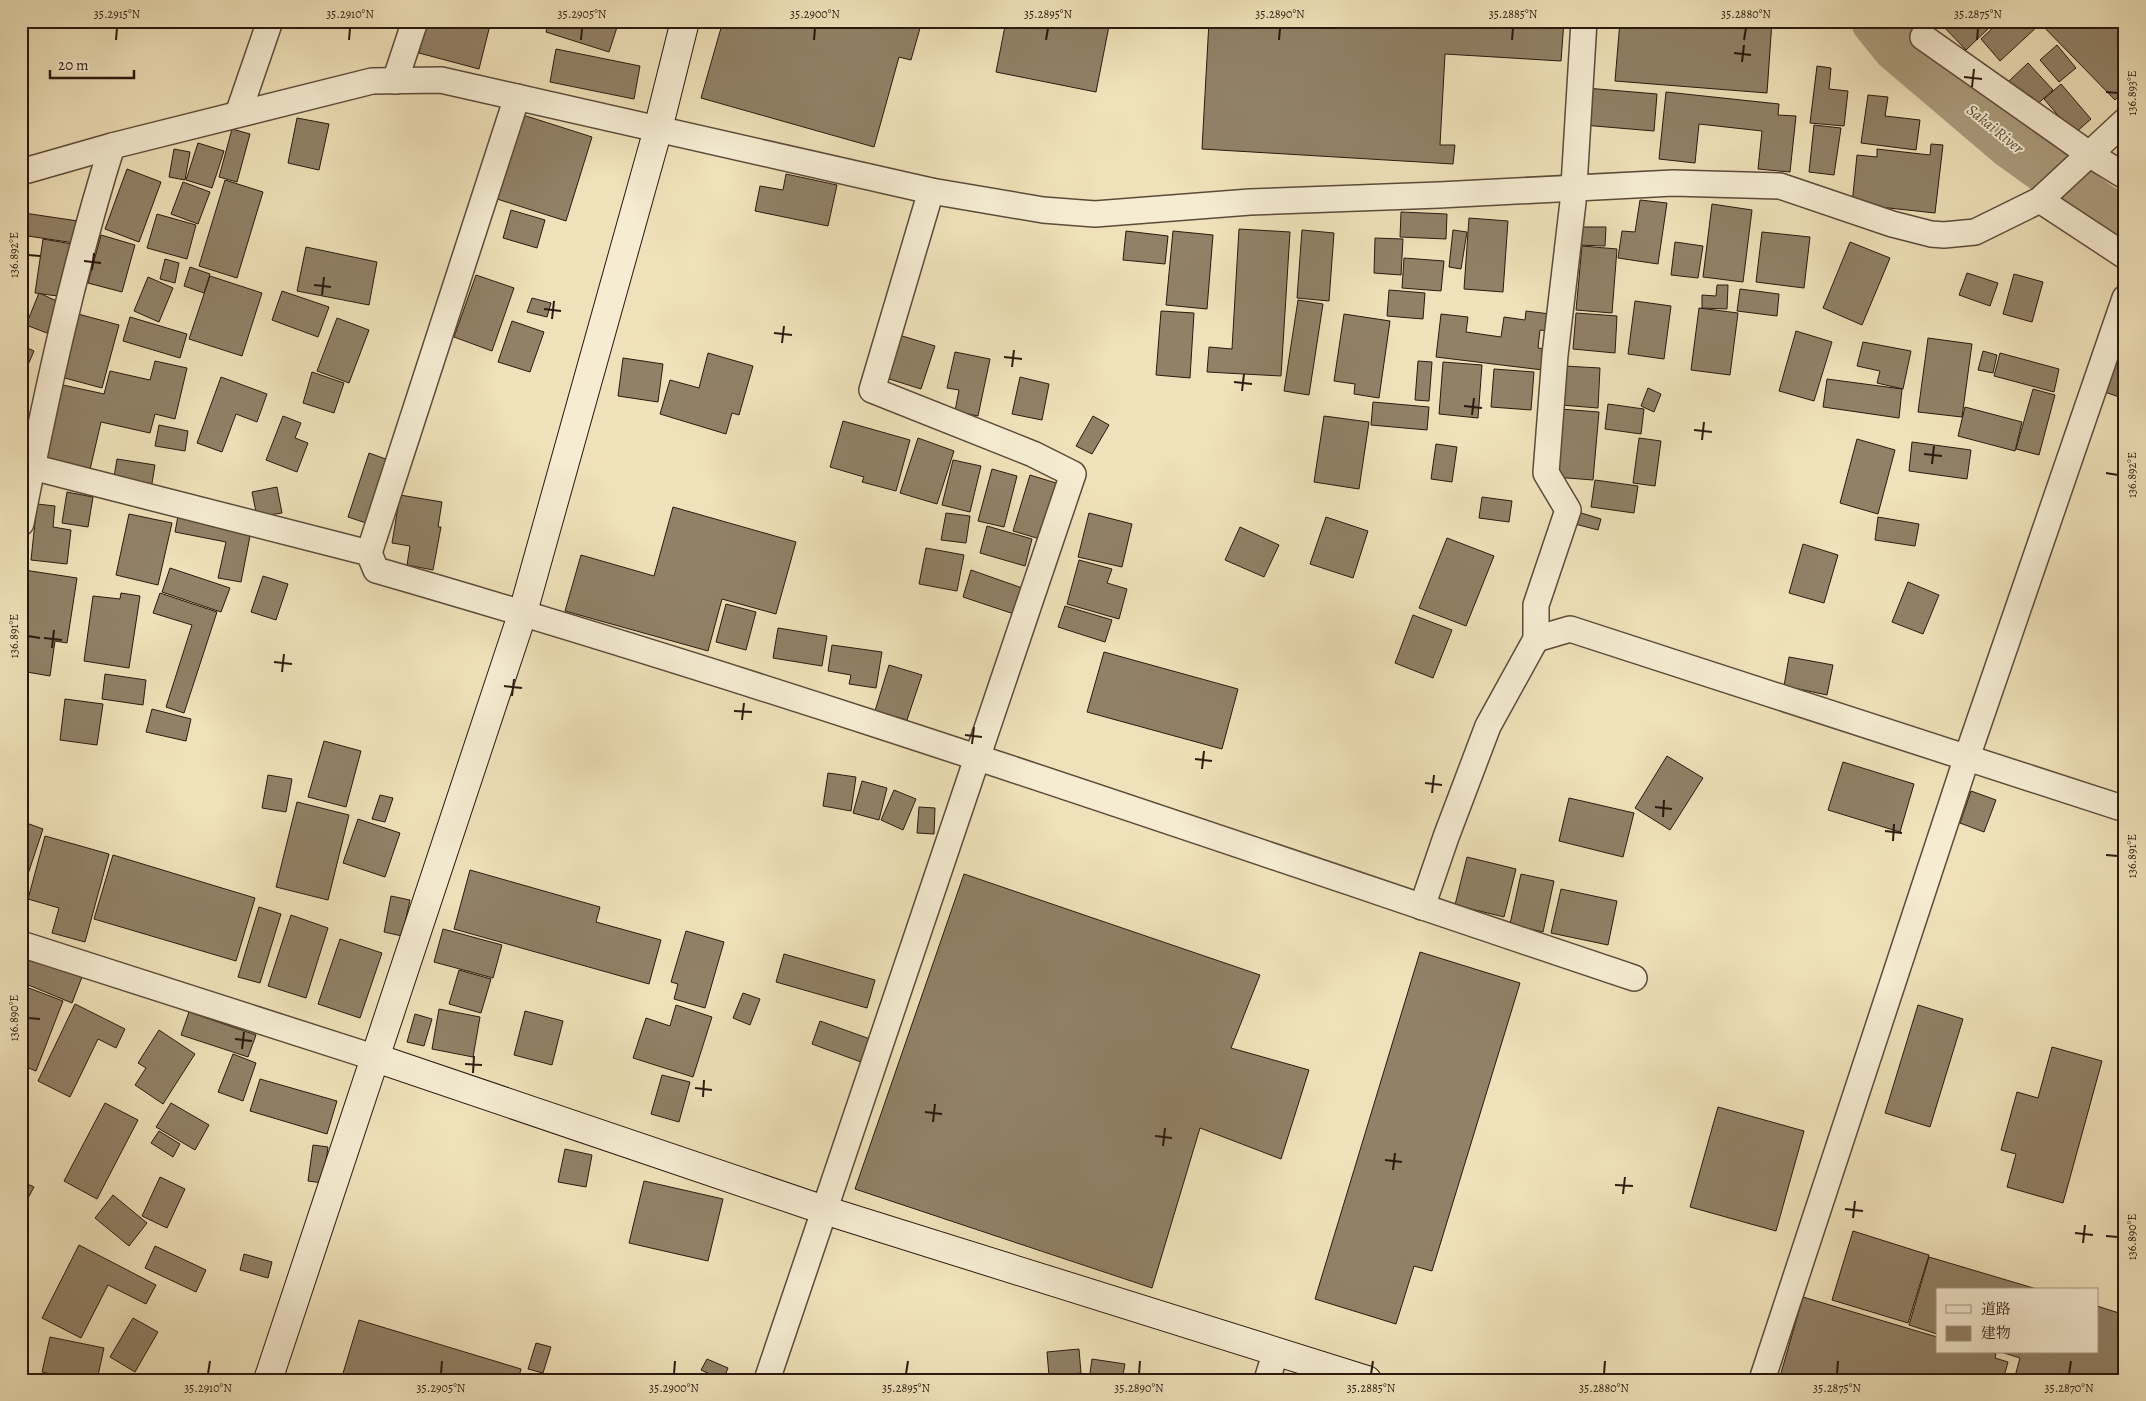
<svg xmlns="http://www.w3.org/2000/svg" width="2146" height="1401" font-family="Alegreya,'Noto Serif JP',serif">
<rect width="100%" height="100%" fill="#efe1b9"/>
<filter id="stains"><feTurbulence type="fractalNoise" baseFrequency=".004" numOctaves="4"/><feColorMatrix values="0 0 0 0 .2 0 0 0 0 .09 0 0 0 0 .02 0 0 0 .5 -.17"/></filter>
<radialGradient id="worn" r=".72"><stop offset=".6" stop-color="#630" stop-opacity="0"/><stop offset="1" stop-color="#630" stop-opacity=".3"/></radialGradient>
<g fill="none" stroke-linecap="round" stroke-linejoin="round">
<path stroke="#ac9d7f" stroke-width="50" d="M1876 21 1897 47 2011 144 2107 213 2125 223"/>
</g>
<g fill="#918167" stroke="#2b190f">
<path d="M427 21H491L479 69 419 53Z"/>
<path d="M549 21H619L609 52 546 32Z"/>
<path d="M723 21H922L911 60 899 57 874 147 701 98Z"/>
<path d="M1006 21H1110L1096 92 996 72Z"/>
<path d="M1209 21H1564L1561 61 1445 54 1440 145H1455L1453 164 1202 149Z"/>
<path d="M1620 21H1772L1767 93 1615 81Z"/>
<path d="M1948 21H1989L1992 25 1966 50 1943 26Z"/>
<path d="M2000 21H2035L2039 25 2000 61 1981 39Z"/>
<path d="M2038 21H2125V90L2115 100Z"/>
<path d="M2057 45 2076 68 2059 82 2040 60Z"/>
<path d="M556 49 640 66 634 99 550 82Z"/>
<path d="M2028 63 2053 90 2032 109 2008 82Z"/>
<path d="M1817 66 1831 68 1829 89 1848 91 1844 126 1810 123Z"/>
<path d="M2061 84 2091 119 2074 134 2044 99Z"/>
<path d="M1586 88 1657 94 1654 131 1583 125Z"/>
<path d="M1666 92 1779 104 1778 115 1796 116 1790 172 1758 169 1762 131 1699 124 1695 163 1659 159Z"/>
<path d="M1868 95 1888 97 1885 116 1920 120 1916 150 1861 143Z"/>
<path d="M523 115 592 137 566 221 497 199Z"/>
<path d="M297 118 329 124 319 170 288 163Z"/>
<path d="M1814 125 1841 128 1834 175 1809 172Z"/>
<path d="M232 129 250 134 237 182 219 177Z"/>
<path d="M198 143 224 151 212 188 186 180Z"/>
<path d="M1931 144 1943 145 1935 213 1852 204 1857 155 1877 157V149L1930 155Z"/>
<path d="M174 149 190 152 185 180 169 177Z"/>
<path d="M127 169 161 182 139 242 105 229Z"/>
<path d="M786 174 837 185 828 226 755 211 760 186 783 190Z"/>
<path d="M225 180 263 192 237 278 199 266Z"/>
<path d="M183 182 210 192 198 224 171 214Z"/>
<path d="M1640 200 1667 203 1658 264 1618 258 1622 231 1635 232Z"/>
<path d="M1712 204 1752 210 1743 282 1703 277Z"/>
<path d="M511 210 545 220 537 248 503 238Z"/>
<path d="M1401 212 1447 214 1446 239 1400 237Z"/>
<path d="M24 213 78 221 75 243 21 235Z"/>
<path d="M157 214 196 225 187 259 147 248Z"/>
<path d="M1469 218 1508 221 1503 292 1464 289Z"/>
<path d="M1578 227H1606L1605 246 1577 245Z"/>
<path d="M1239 229 1290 232 1281 376 1207 372 1209 347 1232 349Z"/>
<path d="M1302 230 1334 233 1329 301 1297 298Z"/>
<path d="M1453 230 1467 232 1461 269 1449 267Z"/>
<path d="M1126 231 1168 236 1165 264 1123 260Z"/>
<path d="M1173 231 1213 235 1207 309 1166 305Z"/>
<path d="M1762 232 1810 237 1804 288 1756 282Z"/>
<path d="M101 235 135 245 122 292 88 283Z"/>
<path d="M1375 238 1403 239 1401 275 1374 273Z"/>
<path d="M43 239 72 244 65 297 35 293Z"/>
<path d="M1675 242 1703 246 1698 278 1671 275Z"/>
<path d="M1850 242 1890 258 1862 325 1823 308Z"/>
<path d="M1582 246 1617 249 1612 313 1576 310Z"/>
<path d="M306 247 377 262 369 305 297 291Z"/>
<path d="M1404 258 1444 261 1441 291 1402 288Z"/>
<path d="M165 259 179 263 175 283 160 279Z"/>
<path d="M190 267 210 274 204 293 184 286Z"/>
<path d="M1967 273 1998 283 1990 306 1959 295Z"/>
<path d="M2014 274 2043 282 2032 322 2003 314Z"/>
<path d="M476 275 514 288 492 351 454 337Z"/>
<path d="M210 276 262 293 242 356 189 339Z"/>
<path d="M148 277 173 288 159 322 134 311Z"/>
<path d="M1717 285H1728L1727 309 1702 308V295L1716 296Z"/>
<path d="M1740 289 1779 294 1777 316 1737 311Z"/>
<path d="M1389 290 1425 293 1423 319 1387 316Z"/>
<path d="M282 291 329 307 318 337 272 320Z"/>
<path d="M39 293 59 302 47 333 26 325Z"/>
<path d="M532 298 551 303 547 317 527 312Z"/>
<path d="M1298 300 1323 304 1309 395 1284 391Z"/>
<path d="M1635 301 1671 306 1664 359 1628 354Z"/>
<path d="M1699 308 1738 313 1730 375 1691 370Z"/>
<path d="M1161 311 1194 313 1190 378 1156 375Z"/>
<path d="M1526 311 1558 315 1556 332 1540 330 1538 348 1553 350 1551 371 1436 357 1441 314 1468 317 1466 332 1501 337 1504 317 1525 320Z"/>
<path d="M1576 313 1617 316 1615 353 1573 349Z"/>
<path d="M78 314 119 325 102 388 61 377Z"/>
<path d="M1344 314 1390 321 1379 398 1354 394 1355 384 1334 381Z"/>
<path d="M130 317 187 334 180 358 123 341Z"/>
<path d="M337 318 369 330 349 383 317 371Z"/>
<path d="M512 321 544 332 530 372 498 362Z"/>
<path d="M1796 331 1832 342 1814 401 1779 391Z"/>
<path d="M2125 334V399L2099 390Z"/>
<path d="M899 335 935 346 921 389 886 378Z"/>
<path d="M1928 338 1972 344 1962 417 1918 412Z"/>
<path d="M1863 342 1911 351 1903 389 1877 383 1880 371 1857 366Z"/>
<path d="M21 345 34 351 21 381Z"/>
<path d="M1983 351 1997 355 1993 373 1978 370Z"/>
<path d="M955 352 990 359 978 416 955 411 959 390 947 388Z"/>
<path d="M708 353 753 366 739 415 732 413 726 434 660 414 670 380 699 388Z"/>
<path d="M2000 353 2059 369 2054 392 1994 376Z"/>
<path d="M623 358 663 364 658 402 618 396Z"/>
<path d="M155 361 187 368 175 419 155 414 150 433 101 422 89 474 45 464 63 385 104 394 110 371 150 380Z"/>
<path d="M1418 361 1432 362 1429 401 1415 400Z"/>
<path d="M1443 362 1482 365 1478 418 1439 414Z"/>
<path d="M1564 366 1600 368 1598 408 1561 405Z"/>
<path d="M1494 369 1534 372 1531 410 1491 407Z"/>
<path d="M312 372 344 383 334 413 303 403Z"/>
<path d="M221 377 267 394 257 422 236 414 222 452 197 443Z"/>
<path d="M1020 377 1049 384 1042 420 1012 414Z"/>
<path d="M1827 379 1902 389 1899 418 1823 407Z"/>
<path d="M1648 388 1661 394 1654 412 1641 406Z"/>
<path d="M2033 389 2055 395 2039 455 2016 449Z"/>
<path d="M1373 402 1429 407 1427 430 1371 425Z"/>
<path d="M1608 404 1644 409 1641 434 1605 429Z"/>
<path d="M1965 407 2022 422 2015 451 1958 436Z"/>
<path d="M1560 409 1599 412 1593 480 1554 477Z"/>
<path d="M283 416 301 423 295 438 308 443 297 472 266 460Z"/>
<path d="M1093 416 1109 425 1092 454 1076 446Z"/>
<path d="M1324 416 1369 422 1359 489 1314 482Z"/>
<path d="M843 421 910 440 896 491 862 482 864 477 830 467Z"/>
<path d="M159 425 188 431 185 451 155 446Z"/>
<path d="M918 438 954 451 937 504 900 493Z"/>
<path d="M1639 438 1661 441 1655 486 1633 483Z"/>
<path d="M1857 439 1895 450 1878 514 1840 503Z"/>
<path d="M1912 442 1971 450 1967 479 1909 471Z"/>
<path d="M1436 444 1457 447 1452 482 1431 479Z"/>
<path d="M369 453 394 462 372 525 348 517Z"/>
<path d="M117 459 155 465 151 489 113 483Z"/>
<path d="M953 460 981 466 970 512 942 505Z"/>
<path d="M992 469 1017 476 1004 527 978 521Z"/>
<path d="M1030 475 1056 483 1040 539 1013 531Z"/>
<path d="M1595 480 1638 486 1634 513 1591 507Z"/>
<path d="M277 487 282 513 257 517 252 492Z"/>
<path d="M67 492 93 497 88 527 62 523Z"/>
<path d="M400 495 442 502 438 527H441L433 570 407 565 410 546 392 543Z"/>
<path d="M1482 497 1512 501 1509 522 1479 518Z"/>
<path d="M37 504 55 506 53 527 71 530 67 564 31 560Z"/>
<path d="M673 507 796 542 776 614 722 599 708 651 565 611 581 555 654 576Z"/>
<path d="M1578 512 1601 519 1598 530 1575 524Z"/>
<path d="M946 513 970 516 966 543 941 540Z"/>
<path d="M1089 513 1132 524 1122 567 1078 557Z"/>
<path d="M129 514 172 523 158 585 116 575Z"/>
<path d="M178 516 251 531 241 582 218 578 226 542 175 532Z"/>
<path d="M1326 517 1368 531 1353 578 1310 564Z"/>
<path d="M1878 517 1919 524 1915 546 1875 540Z"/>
<path d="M987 526 1032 539 1025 566 980 553Z"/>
<path d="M1240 527 1279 545 1264 577 1225 560Z"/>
<path d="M1447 538 1494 556 1466 626 1419 608Z"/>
<path d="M1803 544 1838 555 1824 603 1789 593Z"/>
<path d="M926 548 964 555 957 591 919 584Z"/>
<path d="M1079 560 1112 569 1107 583 1127 589 1119 619 1067 604Z"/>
<path d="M170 568 230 588 221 612 162 592Z"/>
<path d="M24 570 77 578 67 643 55 641 50 676 21 671V588Z"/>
<path d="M971 570 1025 589 1017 615 963 597Z"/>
<path d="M263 576 288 584 276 620 251 612Z"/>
<path d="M1908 582 1939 595 1923 634 1892 622Z"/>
<path d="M121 593 140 596 129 668 84 661 93 596 120 599Z"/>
<path d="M160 593 217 612 184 713 166 707 192 625 153 613Z"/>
<path d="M726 604 756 612 746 650 716 642Z"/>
<path d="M1065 606 1112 620 1105 642 1058 627Z"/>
<path d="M1413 615 1452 630 1433 678 1395 663Z"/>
<path d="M778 628 827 636 822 666 773 658Z"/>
<path d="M832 645 882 652 876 688 849 684 851 675 828 671Z"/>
<path d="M1104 652 1238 689 1222 749 1087 712Z"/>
<path d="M1789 657 1833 665 1827 695 1784 686Z"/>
<path d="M889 665 922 675 907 720 875 711Z"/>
<path d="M105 674 146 680 143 705 102 699Z"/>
<path d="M65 699 103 704 97 745 60 740Z"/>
<path d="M152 709 191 719 186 741 146 732Z"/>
<path d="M324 741 361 751 346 807 308 797Z"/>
<path d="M1667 756 1703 778 1670 830 1635 808Z"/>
<path d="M1843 762 1914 784 1900 832 1828 810Z"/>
<path d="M828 773 856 777 851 811 823 806Z"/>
<path d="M268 775 292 779 286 812 262 808Z"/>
<path d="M862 781 887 788 879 820 853 813Z"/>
<path d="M894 790 916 799 903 830 881 820Z"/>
<path d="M1971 791 1996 800 1984 832 1960 823Z"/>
<path d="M380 795 393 798 385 822 372 819Z"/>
<path d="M1569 798 1634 813 1623 857 1559 841Z"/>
<path d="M297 802 349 815 328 900 276 887Z"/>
<path d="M919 807 935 808 934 834 917 833Z"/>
<path d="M358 819 400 833 385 877 343 863Z"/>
<path d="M21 821 43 829 25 883 21 882Z"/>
<path d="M45 836 109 854 85 942 52 933 59 908 28 899Z"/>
<path d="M113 855 255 898 236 961 94 919Z"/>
<path d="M1467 857 1516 869 1504 917 1455 905Z"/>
<path d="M470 870 600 907 596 922 661 940 649 984 454 929Z"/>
<path d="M964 874 1260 975 1231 1048 1309 1070 1281 1159 1200 1128 1152 1288 855 1189Z"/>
<path d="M1521 874 1554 881 1543 932 1510 924Z"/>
<path d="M21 884 28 887 21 906Z"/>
<path d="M1561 889 1617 901 1608 945 1551 933Z"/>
<path d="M391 896 410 900 402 936 384 932Z"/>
<path d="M259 907 281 914 260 983 238 977Z"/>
<path d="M291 915 328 928 306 998 268 986Z"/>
<path d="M443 929 502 945 493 978 434 962Z"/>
<path d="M686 931 724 942 705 1008 674 999 678 984 671 982Z"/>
<path d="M340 939 382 953 360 1018 318 1004Z"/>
<path d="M1420 952 1520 983 1432 1271 1414 1266 1396 1324 1315 1299Z"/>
<path d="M784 954 875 980 867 1008 776 982Z"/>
<path d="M29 956 82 977 72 1003 21 982V975Z"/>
<path d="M459 970 491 979 481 1013 449 1004Z"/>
<path d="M21 985 63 1001 36 1071 21 1065Z"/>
<path d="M743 993 760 999 750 1025 733 1018Z"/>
<path d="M75 1004 125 1029 116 1048 98 1039 70 1097 38 1081Z"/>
<path d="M676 1005 712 1017 693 1077 633 1058 646 1018 670 1026Z"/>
<path d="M1918 1005 1963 1019 1930 1127 1885 1113Z"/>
<path d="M439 1009 480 1017 473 1057 432 1049Z"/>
<path d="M525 1011 563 1021 552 1065 514 1055Z"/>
<path d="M189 1012 256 1035 248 1057 181 1035Z"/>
<path d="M415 1014 432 1019 424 1046 407 1042Z"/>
<path d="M820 1021 870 1039 861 1062 812 1044Z"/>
<path d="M159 1030 195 1054 163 1104 135 1085 146 1068 138 1063Z"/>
<path d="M2052 1047 2102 1061 2063 1203 2007 1187 2016 1154 2001 1150 2017 1092 2038 1098Z"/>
<path d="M233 1054 256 1063 243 1101 218 1092Z"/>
<path d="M662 1075 690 1082 679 1122 651 1114Z"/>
<path d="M260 1079 337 1101 327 1134 250 1111Z"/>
<path d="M105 1103 138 1120 97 1199 64 1181Z"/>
<path d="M171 1103 209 1125 195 1150 156 1127Z"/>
<path d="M1718 1107 1804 1131 1776 1231 1690 1207Z"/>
<path d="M159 1131 180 1144 173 1157 151 1143Z"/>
<path d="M313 1145 328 1147 323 1183 308 1181Z"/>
<path d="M565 1149 592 1155 586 1187 558 1182Z"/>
<path d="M160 1177 185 1189 167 1228 142 1216Z"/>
<path d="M21 1181 34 1187 21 1211Z"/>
<path d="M644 1181 723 1199 708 1261 629 1243Z"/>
<path d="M113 1195 147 1223 129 1246 95 1218Z"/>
<path d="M1853 1231 1929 1255 1908 1323 1832 1300Z"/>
<path d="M79 1245 156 1285 146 1304 108 1285 81 1338 42 1318Z"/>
<path d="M155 1246 206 1270 196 1292 145 1268Z"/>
<path d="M244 1254 272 1262 268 1278 240 1270Z"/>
<path d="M1929 1257 2040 1290H1937V1334L1909 1325Z"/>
<path d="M1803 1297 1937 1337V1352H1991L1996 1354 1995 1358 2008 1362 2003 1380H1779Z"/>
<path d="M2097 1306 2125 1315V1380H2014L2020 1358 2001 1352H2097Z"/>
<path d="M133 1318 158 1332 135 1372 110 1357Z"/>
<path d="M359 1320 521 1369 518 1380H341Z"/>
<path d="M50 1337 104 1348 97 1380H77L42 1372Z"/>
<path d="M536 1343 551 1347 543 1373 528 1369Z"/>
<path d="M1079 1349 1081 1373 1049 1376 1047 1352Z"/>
<path d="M707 1359 728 1368 723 1380 701 1370Z"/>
<path d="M1092 1359 1125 1364 1122 1380H1089Z"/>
</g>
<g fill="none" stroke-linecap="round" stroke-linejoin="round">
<defs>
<g id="street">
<path d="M1923 37 2089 154 2125 176"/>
<path d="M395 81 415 21"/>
<path d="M238 114 270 21"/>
<path d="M21 172 112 146 372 81 441 80 931 191 1043 210 1095 214 1250 202 1439 195 1673 183 1780 186 1892 224 1931 234 1944 235 1975 232 2040 200 2125 121"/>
<path d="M2040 200 2125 256"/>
<path d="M21 461 32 467 369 553 376 570C799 692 1216 838 1634 978"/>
<path d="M21 523C46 396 73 270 112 146"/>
<path d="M369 553 517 97"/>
<path d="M1536 639 1570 629 2125 809"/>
<path d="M1422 907 1446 837 1488 726 1536 639V605L1568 510 1546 473 1555 355 1573 202 1584 21"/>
<path d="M21 944 376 1058"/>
<path d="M767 1380 1073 474 1033 454 872 390 931 191"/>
<path d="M1267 1380 1276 1351"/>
<path d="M1762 1380 1967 757 2125 298"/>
</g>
<g id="secondary">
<path d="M376 1058 824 1210 1367 1380"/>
<path d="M268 1380 523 612 658 129 685 21"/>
</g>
</defs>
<use href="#street" stroke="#5c4b3a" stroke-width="28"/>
<use href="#secondary" stroke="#2b190f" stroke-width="30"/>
<use href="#street" stroke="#f5ecd2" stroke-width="25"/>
<use href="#secondary" stroke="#f5ecd2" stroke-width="28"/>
</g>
<path fill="none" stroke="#2b190f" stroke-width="2" d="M116 40 117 28M349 40 350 28M581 40 582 28M814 40 815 28M1046 40 1048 28M1279 40 1280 28M1512 40 1513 28M1744 40 1746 28M1977 40 1978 28M1734 53 1751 55M1742 62 1744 45M1964 77 1982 79M1972 87 1974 69M2106 92 2118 93M28 255 40 256M84 261 101 263M92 270 94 253M314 285 331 287M322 295 324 277M544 309 561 311M552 319 554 301M774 333 792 335M782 343 784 326M1004 357 1022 359M1012 367 1014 350M1234 382 1252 384M1242 391 1244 374M1464 406 1482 408M1472 415 1474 398M1694 430 1712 432M1702 440 1704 422M1924 454 1942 456M1932 464 1934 446M2106 473 2118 475M28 636 40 638M44 638 62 640M52 648 54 630M274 662 292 664M282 672 284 654M504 686 522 688M512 696 514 679M734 711 752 712M742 720 744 703M965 735 982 737M972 744 974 727M1195 759 1212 761M1202 769 1204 751M1425 783 1442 785M1432 793 1434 775M1655 807 1672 809M1663 817 1664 800M1885 831 1902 833M1893 841 1894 824M2106 855 2118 856M28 1018 40 1019M235 1039 252 1041M242 1049 244 1032M465 1064 482 1065M473 1073 474 1056M695 1088 712 1090M703 1097 704 1080M925 1112 942 1114M933 1122 935 1104M1155 1136 1172 1138M1163 1146 1165 1128M1385 1160 1402 1162M1393 1170 1395 1153M1615 1185 1633 1186M1623 1194 1625 1177M1845 1209 1863 1211M1853 1218 1855 1201M2075 1233 2093 1235M2106 1236 2118 1237M2083 1243 2085 1225M208 1374 210 1361M441 1374 442 1361M674 1374 675 1361M906 1374 908 1361M1139 1374 1140 1361M1371 1374 1373 1361M1604 1374 1605 1361M1837 1374 1838 1361M2069 1374 2071 1361"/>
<g text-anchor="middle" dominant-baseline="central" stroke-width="4" stroke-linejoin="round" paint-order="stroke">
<g font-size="16" font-style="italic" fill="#5f4e3c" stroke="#f5ecd2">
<text transform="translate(1995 129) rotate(39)">Sakai River</text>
</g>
</g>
<rect width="2146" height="1401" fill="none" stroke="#efe1b9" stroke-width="55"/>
<rect x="1936" y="1288" width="162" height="65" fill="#f5ecd2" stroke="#a49884"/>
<rect x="1946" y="1305" width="25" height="8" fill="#f5ecd2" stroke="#a49884"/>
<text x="1981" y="1314" font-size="15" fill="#2b190f">道路</text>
<rect x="1946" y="1326" width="25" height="15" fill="#918167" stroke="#a49884"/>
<text x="1981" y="1338" font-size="15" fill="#2b190f">建物</text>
<path d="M50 70v8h84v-8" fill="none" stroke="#2b190f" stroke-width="2.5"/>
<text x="58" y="70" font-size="15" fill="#2b190f" stroke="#f5ecd2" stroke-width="4" paint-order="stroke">20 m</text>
<rect x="28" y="28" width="2090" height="1346" fill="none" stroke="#2b190f" stroke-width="2"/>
<g font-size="12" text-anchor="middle" fill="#2b190f">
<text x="117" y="18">35.2915°N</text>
<text x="350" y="18">35.2910°N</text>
<text x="582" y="18">35.2905°N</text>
<text x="815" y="18">35.2900°N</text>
<text x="1048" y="18">35.2895°N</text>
<text x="1280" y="18">35.2890°N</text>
<text x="1513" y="18">35.2885°N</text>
<text x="1746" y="18">35.2880°N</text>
<text x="1978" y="18">35.2875°N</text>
<text transform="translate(2132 93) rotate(-90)" y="4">136.893°E</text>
<text transform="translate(14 255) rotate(-90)" y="4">136.892°E</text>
<text transform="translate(2132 475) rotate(-90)" y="4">136.892°E</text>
<text transform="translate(14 636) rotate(-90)" y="4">136.891°E</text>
<text transform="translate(2132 856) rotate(-90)" y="4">136.891°E</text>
<text transform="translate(14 1018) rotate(-90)" y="4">136.890°E</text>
<text transform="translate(2132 1237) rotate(-90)" y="4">136.890°E</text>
<text x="208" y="1392">35.2910°N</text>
<text x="441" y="1392">35.2905°N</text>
<text x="674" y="1392">35.2900°N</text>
<text x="906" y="1392">35.2895°N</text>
<text x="1139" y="1392">35.2890°N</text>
<text x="1371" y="1392">35.2885°N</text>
<text x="1604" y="1392">35.2880°N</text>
<text x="1837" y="1392">35.2875°N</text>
<text x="2069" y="1392">35.2870°N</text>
</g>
<rect width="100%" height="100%" filter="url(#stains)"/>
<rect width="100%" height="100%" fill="url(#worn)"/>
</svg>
